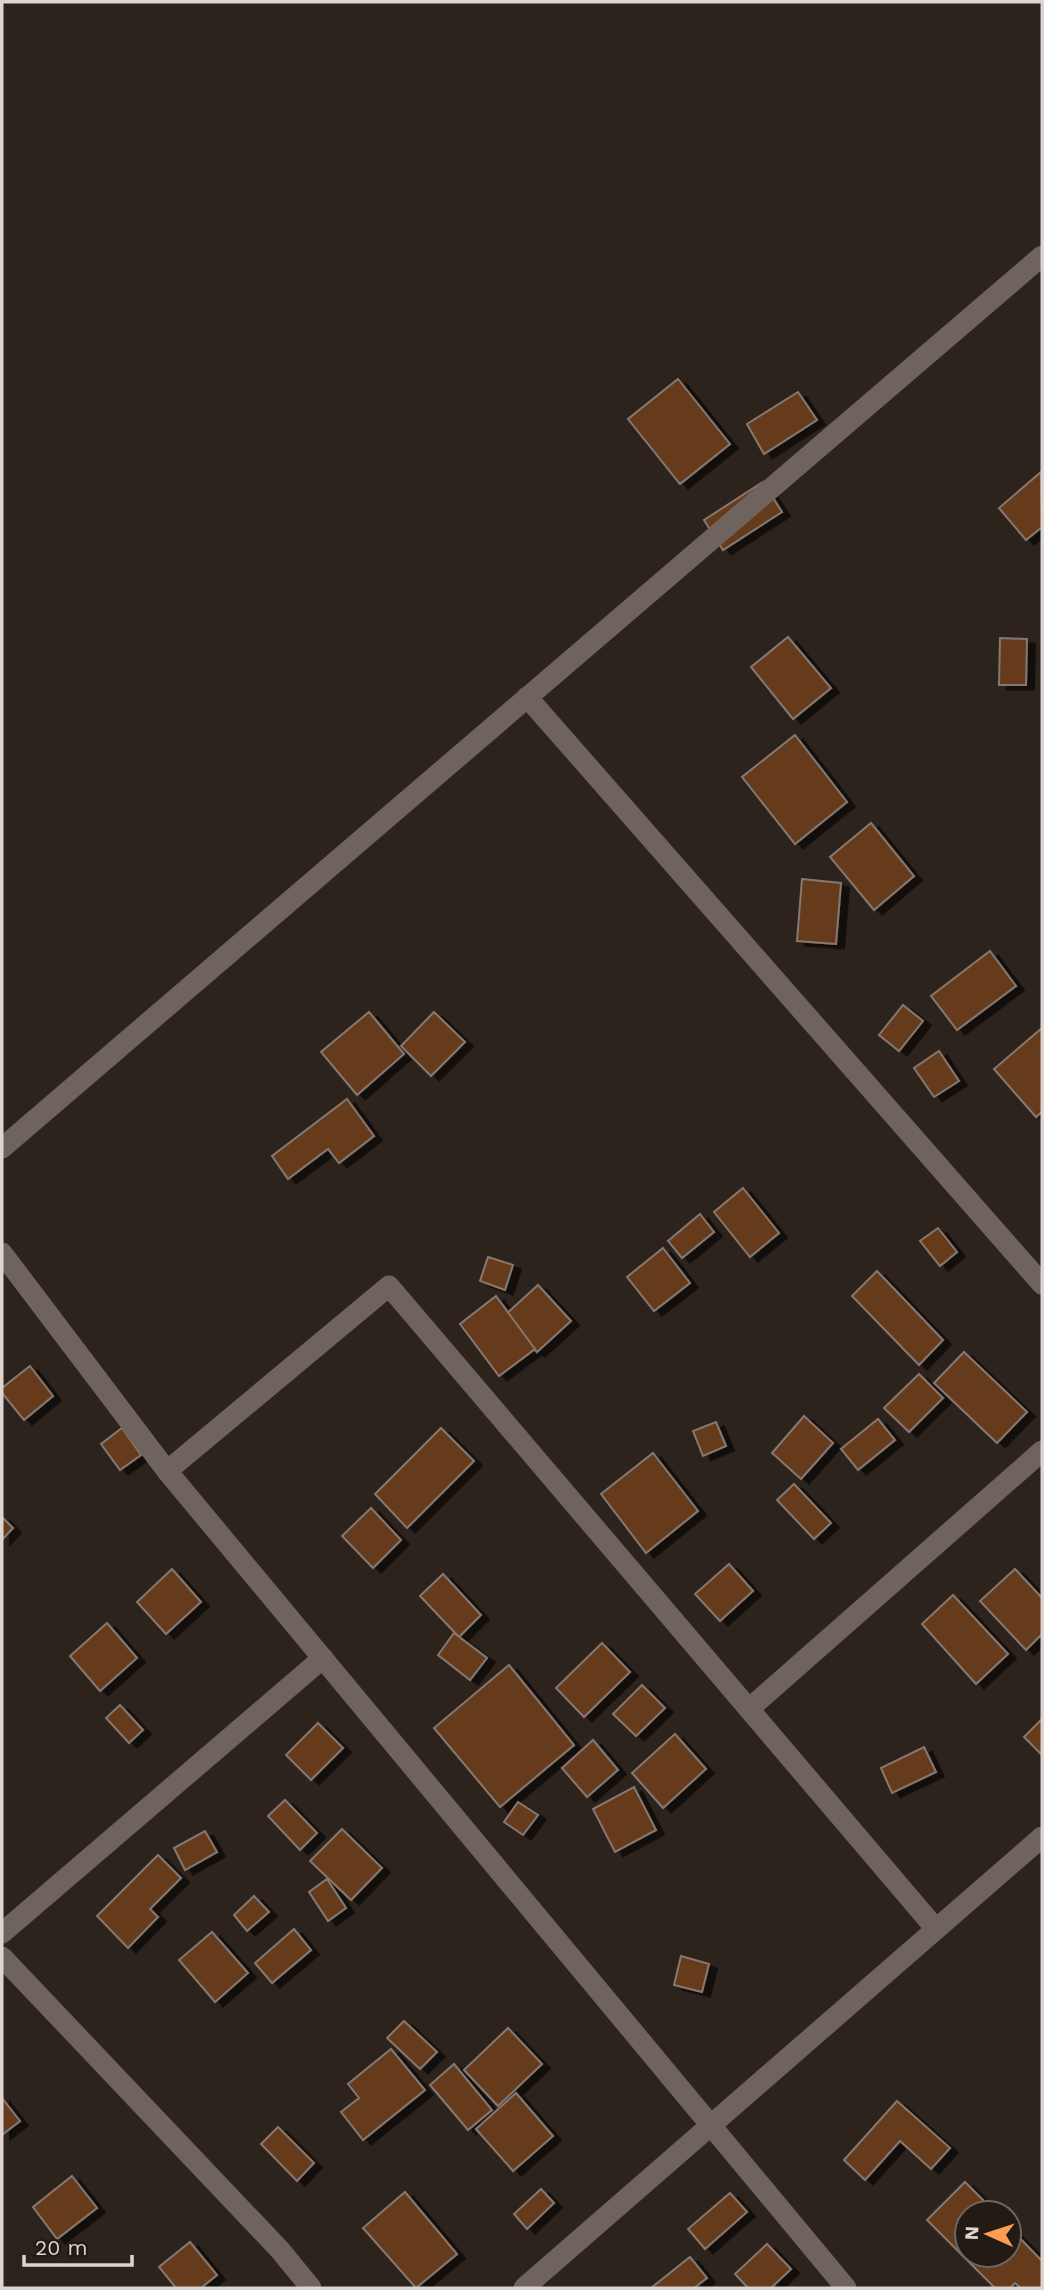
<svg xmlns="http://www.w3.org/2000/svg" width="1044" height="2290" font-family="'Work Sans',sans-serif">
<defs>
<filter id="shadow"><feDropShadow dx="8" dy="4.5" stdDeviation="0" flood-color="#0009"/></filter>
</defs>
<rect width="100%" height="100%" fill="#2d231d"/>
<g fill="#663a1b" stroke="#847871" stroke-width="2" filter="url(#shadow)">
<path d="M678 379 730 444 680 484 628 419Z"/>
<path d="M798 392 817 420 764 454 747 424Z"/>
<path d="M1041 472 1042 527 1026 540 999 508Z"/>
<path d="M763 482 782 512 723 550 704 520Z"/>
<path d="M788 637 831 688 793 719 751 667Z"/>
<path d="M1000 638 1027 639 1026 685H999Z"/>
<path d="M795 735 847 802 795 844 742 777Z"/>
<path d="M871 823 914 876 874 910 830 857Z"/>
<path d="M802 879 841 883 836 944 797 941Z"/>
<path d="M990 951 1016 986 957 1030 931 996Z"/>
<path d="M903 1005 923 1021 899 1051 879 1035Z"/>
<path d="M369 1012 404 1054 357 1095 321 1052Z"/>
<path d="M434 1012 465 1042 431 1076 401 1046Z"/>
<path d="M1042 1028V1112L1036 1117 994 1069Z"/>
<path d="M939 1051 959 1081 934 1097 914 1068Z"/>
<path d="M347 1099 374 1136 339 1163 328 1149 288 1179 272 1156Z"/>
<path d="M743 1188 779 1233 750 1257 714 1212Z"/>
<path d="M700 1214 714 1232 682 1258 668 1241Z"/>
<path d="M938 1228 957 1252 940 1266 920 1241Z"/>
<path d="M663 1248 690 1283 654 1311 627 1277Z"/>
<path d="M488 1257 513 1265 505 1290 480 1281Z"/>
<path d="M877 1271 943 1340 919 1365 852 1296Z"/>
<path d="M538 1285 571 1321 537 1352 504 1316Z"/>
<path d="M496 1296 535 1349 499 1376 460 1324Z"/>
<path d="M964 1352 1027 1412 997 1443 934 1383Z"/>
<path d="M30 1366 53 1396 24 1420 2 1393V1388Z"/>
<path d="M919 1374 943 1398 909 1432 884 1408Z"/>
<path d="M804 1416 833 1443 801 1479 772 1453Z"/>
<path d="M878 1419 895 1440 858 1470 841 1449Z"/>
<path d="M716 1422 726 1446 703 1456 693 1431Z"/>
<path d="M122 1428 141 1455 120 1470 101 1444Z"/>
<path d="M441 1428 474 1461 407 1528 375 1494Z"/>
<path d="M653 1453 698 1511 646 1553 601 1494Z"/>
<path d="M794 1484 831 1523 814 1539 777 1500Z"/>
<path d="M371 1508 401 1540 373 1568 342 1536Z"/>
<path d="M2 1517 13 1528 2 1540Z"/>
<path d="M729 1564 753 1591 720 1621 695 1594Z"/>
<path d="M172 1569 201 1602 166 1634 137 1602Z"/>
<path d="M1015 1569 1042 1598V1634L1026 1650 980 1601Z"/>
<path d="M443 1574 481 1615 459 1637 420 1596Z"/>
<path d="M953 1595 1008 1654 976 1684 922 1624Z"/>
<path d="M107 1623 137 1658 100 1691 70 1656Z"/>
<path d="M454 1633 487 1658 470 1680 438 1655Z"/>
<path d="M602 1643 630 1672 584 1717 556 1688Z"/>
<path d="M509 1665 574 1745 500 1807 434 1728Z"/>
<path d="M642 1685 665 1708 636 1736 613 1714Z"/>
<path d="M120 1705 143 1730 129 1743 106 1718Z"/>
<path d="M1042 1719V1755L1024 1737Z"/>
<path d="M318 1723 343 1748 311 1780 286 1755Z"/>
<path d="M675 1734 706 1769 663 1808 632 1773Z"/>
<path d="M593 1740 618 1770 587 1797 562 1768Z"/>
<path d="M924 1747 936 1772 892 1793 881 1768Z"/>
<path d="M634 1787 656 1830 615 1852 593 1809Z"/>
<path d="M285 1800 317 1833 300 1850 268 1816Z"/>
<path d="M518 1802 538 1815 523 1835 504 1822Z"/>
<path d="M342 1829 382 1868 351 1900 310 1861Z"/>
<path d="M205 1831 217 1852 185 1870 174 1848Z"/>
<path d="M158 1855 181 1878 150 1909 158 1917 128 1948 97 1916Z"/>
<path d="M327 1879 346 1908 328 1921 309 1892Z"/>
<path d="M254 1896 269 1912 247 1931 234 1915Z"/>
<path d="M294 1929 311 1950 272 1983 255 1963Z"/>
<path d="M212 1932 248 1973 215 2002 179 1960Z"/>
<path d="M681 1956 709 1964 702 1992 674 1985Z"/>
<path d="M404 2021 437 2052 420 2069 387 2038Z"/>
<path d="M508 2028 542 2064 498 2106 464 2070Z"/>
<path d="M391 2049 425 2090 363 2140 341 2112 359 2098 348 2084Z"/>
<path d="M454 2064 492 2110 468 2130 430 2085Z"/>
<path d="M516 2093 553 2136 513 2171 476 2129Z"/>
<path d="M2 2098 20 2121 2 2135Z"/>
<path d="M897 2101 950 2148 931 2169 900 2141 865 2180 844 2160Z"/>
<path d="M278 2127 314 2163 297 2181 261 2144Z"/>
<path d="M72 2176 97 2208 57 2239 33 2207Z"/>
<path d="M965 2182 996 2213H967V2255H1009V2227L1042 2261V2288H1021L1015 2283 1010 2288H995L927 2220Z"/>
<path d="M541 2189 554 2203 527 2229 514 2214Z"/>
<path d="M405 2192 457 2254 416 2288 363 2228Z"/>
<path d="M730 2193 747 2212 705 2249 688 2229Z"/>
<path d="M190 2242 217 2275 201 2288H176L159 2267Z"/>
<path d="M767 2244 791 2269 771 2288H748L735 2274Z"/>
<path d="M690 2257 707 2278 694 2288H651Z"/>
</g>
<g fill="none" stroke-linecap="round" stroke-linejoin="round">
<g stroke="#6f645d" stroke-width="21">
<path d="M527 697 1042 1284"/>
<path d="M2 1148 1042 256"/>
<path d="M2 1253 167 1471 846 2288"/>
<path d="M167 1471 389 1286 936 1929"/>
<path d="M749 1709 1042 1451"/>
<path d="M2 1933 323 1658"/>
<path d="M2 1957 280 2250 311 2288"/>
<path d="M524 2288 1042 1837"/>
</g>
</g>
<rect width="1044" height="2290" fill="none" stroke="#dcd5d1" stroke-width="7"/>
<g transform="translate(988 2234) rotate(273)"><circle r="33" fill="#231a14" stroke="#6d6560" stroke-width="2"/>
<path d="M0-5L12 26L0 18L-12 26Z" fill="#fc9d53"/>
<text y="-10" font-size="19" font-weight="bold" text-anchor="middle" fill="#dcd5d1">N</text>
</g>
<path d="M24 2255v10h108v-10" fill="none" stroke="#dcd5d1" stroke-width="3.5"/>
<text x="35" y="2255" font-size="21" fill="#dcd5d1" stroke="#231a14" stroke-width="5" paint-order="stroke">20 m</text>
</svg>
